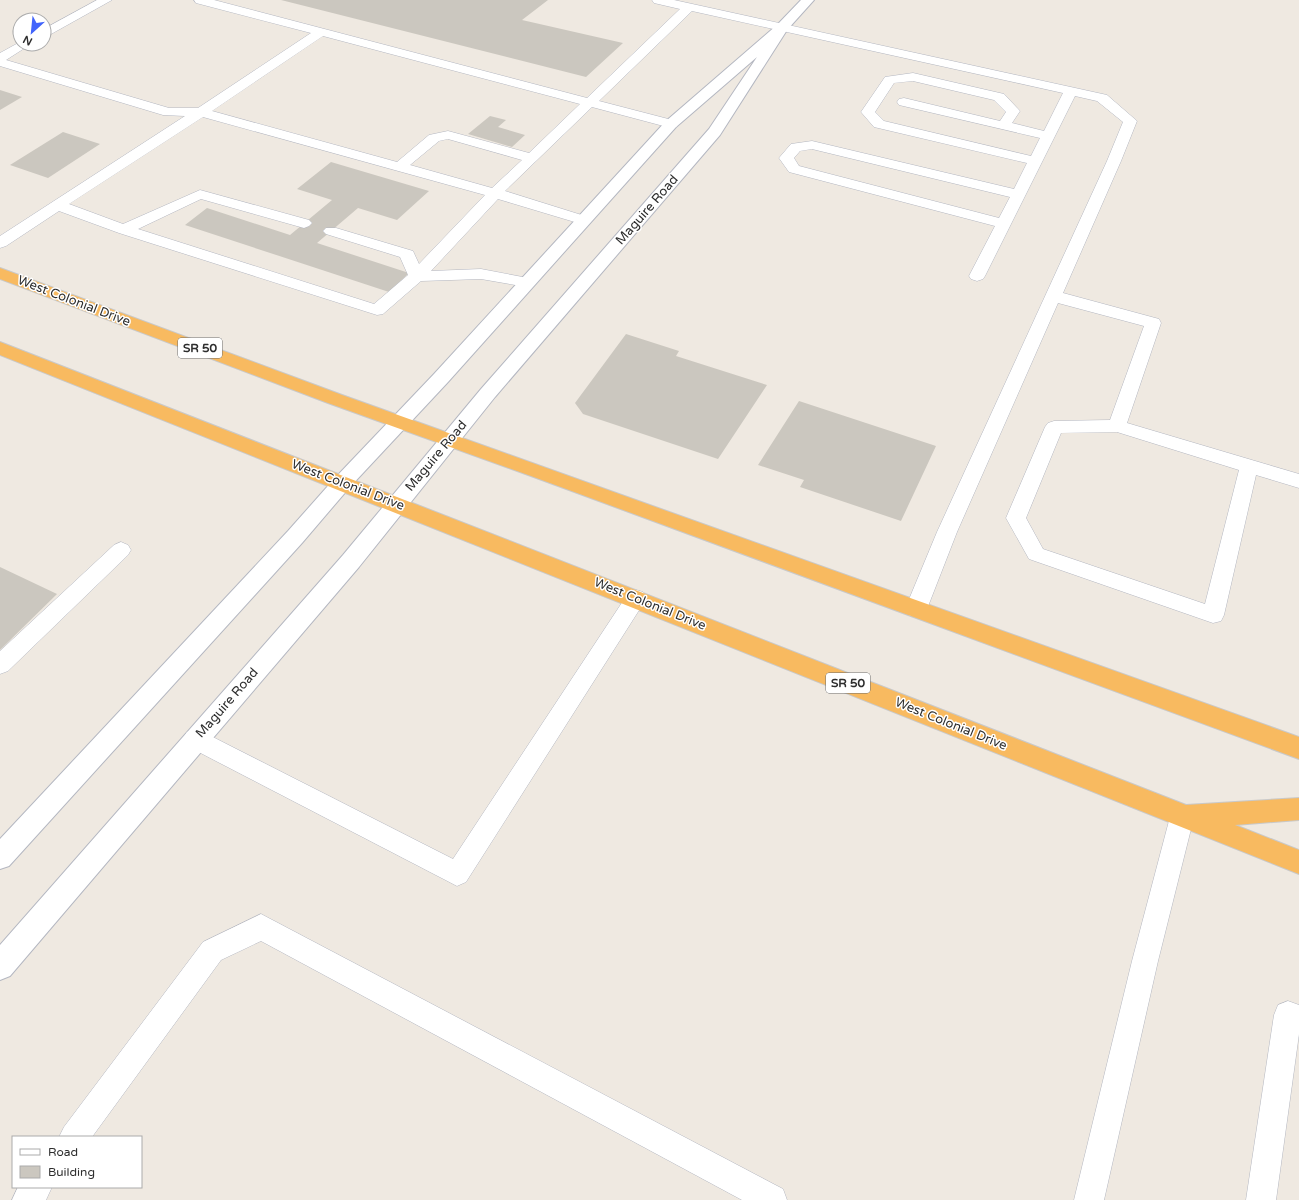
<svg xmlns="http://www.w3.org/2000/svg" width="1299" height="1200" font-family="'Varela Round',sans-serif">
<rect width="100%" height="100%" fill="#efe9e1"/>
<g fill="#cbc7bf">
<path d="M281 0H548L522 20 623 43 586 77Z"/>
<path d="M0 90 22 97 0 110Z"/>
<path d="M490 116 506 120 498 127 525 135 512 147 468 134Z"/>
<path d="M63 132 100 144 48 178 10 165Z"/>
<path d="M331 162 429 191 397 220 358 208 317 243 409 273 389 292 185 225 207 208 290 235 332 200 297 189Z"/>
<path d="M626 334 679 351 676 356 767 385 718 459 583 414 575 403Z"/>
<path d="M799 401 936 446 901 521 800 487 804 480 758 465Z"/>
<path d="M0 567 57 594 0 650Z"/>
</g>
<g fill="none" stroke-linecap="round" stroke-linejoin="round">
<defs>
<g id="service">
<path d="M97 0H112L44 38V29Z"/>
<path d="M194 0H214L587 98 680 9 654 3 652 0H674L1107 95 1137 121 1121 161 1063 293 1159 319 1161 323 1127 423 1299 474V488L1256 475 1224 615 1221 621 1213 623 1029 559 1006 518 1045 427 1048 423 1054 421 1110 420 1144 326 1058 303 957 532 927 609 923 615 916 617 909 615 905 609 937 532 1107 161 1123 122 1097 101 1075 96 985 276 983 279 977 281 971 279 969 276 995 226 789 172 779 158 791 144 812 141 1014 189 1027 163 874 127 861 112 885 77 913 73 1004 94 1020 111 1012 123 1044 131 1063 93 692 11 599 101 676 121 678 124 676 127 671 128 592 107 505 191 588 217 591 220 588 223H578L498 199 431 271 481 269 533 279 535 282 533 285 527 287 481 279 421 281 383 314 377 315 119 233 59 211 6 246 0 248V236L185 116 163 115 0 66V53L20 42V44H31L6 60 169 108H198L311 33 196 3ZM323 36 580 104 529 153 448 131 429 135 397 162 212 111ZM913 81 994 100 1006 112 1000 121 904 98 899 99 897 102 899 105 1040 138 1031 156 884 121 875 112 894 83ZM203 117 485 195 419 264 413 251 336 228H326L323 231 326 234 400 257 408 275 374 304 138 229 201 199 304 228 309 226 312 223 309 220 200 190 123 224 69 204ZM448 139 522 160 492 188 410 165 439 141ZM812 149 1010 197 999 218 799 166 794 158 800 151ZM1117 432 1239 470 1205 604 1043 549 1026 518 1061 433Z"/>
<path d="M121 542 128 545 131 550 128 555 8 671 0 674V651L114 545Z"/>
<path d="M636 590 643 592 646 598 643 604 466 882 457 886 187 746 183 739 187 732 195 729 203 732 453 859 629 592Z"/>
<path d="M1182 806 1191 809 1194 817 1158 961 1104 1200H1074L1132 961 1170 817 1173 809Z"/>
<path d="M261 914 783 1189 787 1200H742L261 941 221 960 92 1137H59L64 1127 203 942Z"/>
<path d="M1288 1001 1299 1005V1034L1276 1200H1246L1274 1015 1278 1005Z"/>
<path d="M18 1187H52L46 1200H12Z"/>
</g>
<path id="secondary" d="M801 0H814L787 30 720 135 495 397 359 567 10 976 0 980V945L343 555 481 389 709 129 757 57 676 127 448 382 349 488 302 543 9 866 0 869V839L288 531 335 478 434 374 666 121 777 25Z"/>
<g id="trunk">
<path d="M0 268 342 395 1299 737V759L531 476 328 403 0 279Z"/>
<path d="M0 342 1186 805 1299 798V820L1235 825 1299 850V874L0 355Z"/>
</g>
</defs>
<use href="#service" stroke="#b4b7c1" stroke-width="1"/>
<use href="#secondary" stroke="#b4b7c1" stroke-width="2"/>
<use href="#trunk" stroke="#c9c9c9" stroke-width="2"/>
<use href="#service" fill="#fff" fill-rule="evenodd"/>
<use href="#secondary" fill="#fff" fill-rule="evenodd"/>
<use href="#trunk" fill="#f8ba60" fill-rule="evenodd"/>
</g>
<g text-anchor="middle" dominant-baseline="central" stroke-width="3" stroke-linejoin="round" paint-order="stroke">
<g fill="#fff" stroke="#6d6d6d" stroke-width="1">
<rect x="178" y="338" width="44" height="20" rx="3"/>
<rect x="826" y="673" width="44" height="20" rx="3"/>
</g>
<g font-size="12" font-weight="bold" fill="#2e2e2e">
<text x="200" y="348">SR 50</text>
<text x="848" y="683">SR 50</text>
</g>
<g font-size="13" fill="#2e2e2e" stroke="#fff">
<text transform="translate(647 210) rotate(-49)">Maguire Road</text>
<text transform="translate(74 301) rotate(21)">West Colonial Drive</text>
<text transform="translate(436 456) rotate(-50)">Maguire Road</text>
<text transform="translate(348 485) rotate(21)">West Colonial Drive</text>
<text transform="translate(650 604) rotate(22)">West Colonial Drive</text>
<text transform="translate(227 703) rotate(-49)">Maguire Road</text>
<text transform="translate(951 724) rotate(22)">West Colonial Drive</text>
</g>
</g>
<rect x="12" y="1136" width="130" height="52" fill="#ffffff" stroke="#ababab"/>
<rect x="20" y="1149" width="20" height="6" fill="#ffffff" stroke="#ababab"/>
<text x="48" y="1156" font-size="12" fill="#2e2e2e">Road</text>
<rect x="20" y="1166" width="20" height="12" fill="#cbc7bf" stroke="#ababab"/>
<text x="48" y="1176" font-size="12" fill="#2e2e2e">Building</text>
<g transform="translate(32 32) rotate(207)"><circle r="19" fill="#ffffff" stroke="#ababab"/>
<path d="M0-3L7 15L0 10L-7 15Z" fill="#4264fb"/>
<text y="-6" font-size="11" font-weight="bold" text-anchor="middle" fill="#2e2e2e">N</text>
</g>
</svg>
